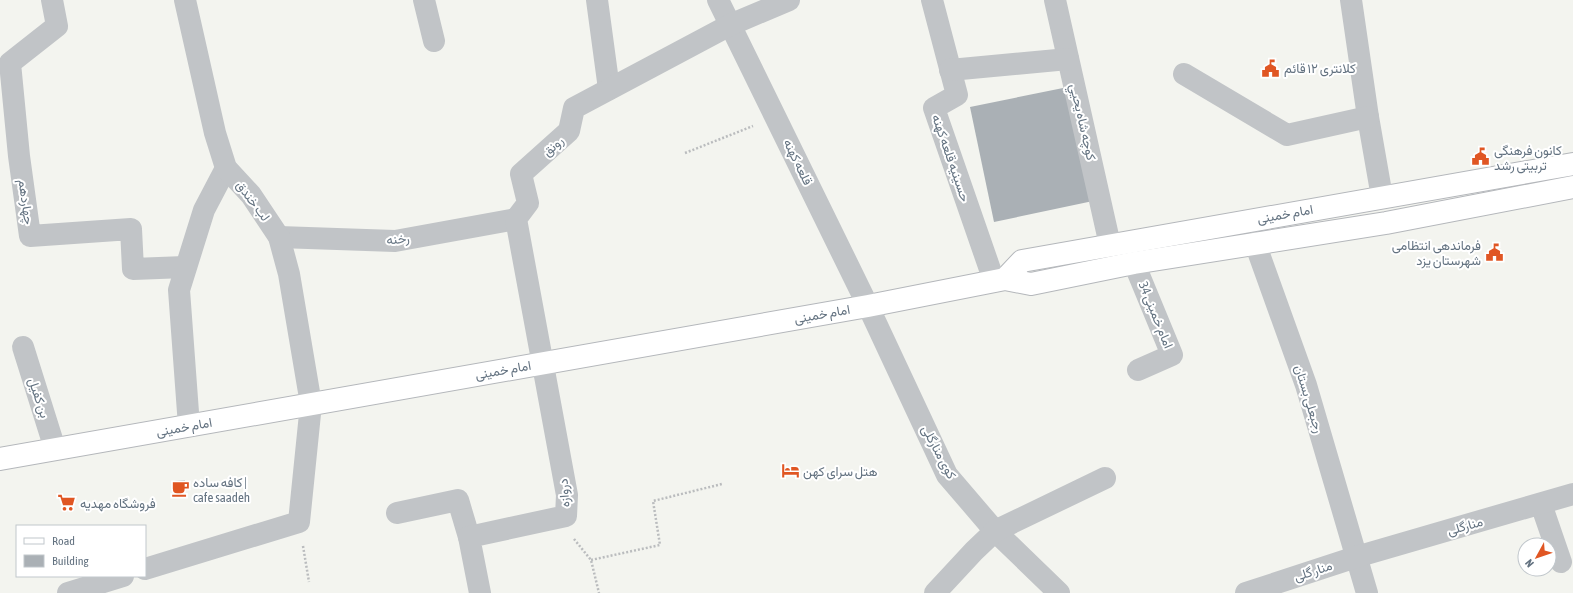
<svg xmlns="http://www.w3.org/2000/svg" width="1573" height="593" font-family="'Asap Condensed',Vazirmatn,sans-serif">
<rect width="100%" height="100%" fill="#f3f4ef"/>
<g fill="#aab0b5">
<path d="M1068 87 1093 201 994 222 970 107Z"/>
<path d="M185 480V493L176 494 174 481Z"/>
</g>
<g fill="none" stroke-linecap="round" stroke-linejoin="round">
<defs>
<g id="major">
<path d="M1005 279 1022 261 1573 164"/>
<path d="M0 459 868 306 1005 279 1031 284 1134 263 1386 223 1573 187"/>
</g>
</defs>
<use href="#major" stroke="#b4b7bb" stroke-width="24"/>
<g stroke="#babcbe" stroke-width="2.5" stroke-dasharray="2 2" stroke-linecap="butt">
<path d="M685 153 753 126"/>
<path d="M574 539 591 560 599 593"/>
<path d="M303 546 309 582"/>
<path d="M591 560 660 545 653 501 722 484"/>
</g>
<g stroke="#c1c4c7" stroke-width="22">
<path d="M52 0 57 26 10 63 19 156 30 236 131 229 133 269 185 267"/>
<path d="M424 0 434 41"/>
<path d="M597 0 609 89"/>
<path d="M718 0 868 306 947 475 995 531 1059 593"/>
<path d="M932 0 957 95 934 108 994 281"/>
<path d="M1055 0 1110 245"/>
<path d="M1351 0 1368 117 1382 197"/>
<path d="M950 70 1068 59"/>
<path d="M1184 74 1287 135 1368 117"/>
<path d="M279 237 395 241 516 219"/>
<path d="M1255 243 1306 385 1367 593"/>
<path d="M1134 263 1172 355 1138 370"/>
<path d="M23 347 55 449"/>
<path d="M189 426 179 290 204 210 226 168"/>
<path d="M1541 504 1561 562"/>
<path d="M397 513 458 500 469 537"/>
<path d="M145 569 299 522 311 404 289 274 279 237 251 195 226 168 215 133 185 0"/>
<path d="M68 593 123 576"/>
<path d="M480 593 469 537 566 516 567 495 516 219 528 203 521 174 569 131 574 108 730 25 789 0"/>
<path d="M935 593 974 551 995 531 1105 478"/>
<path d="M1246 593 1356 557 1573 494"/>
</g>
<use href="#major" stroke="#fff" stroke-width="22"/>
</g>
<defs>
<symbol id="civic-bare" viewBox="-9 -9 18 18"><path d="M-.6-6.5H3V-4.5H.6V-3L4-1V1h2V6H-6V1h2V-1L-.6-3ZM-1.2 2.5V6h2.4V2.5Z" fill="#e05623" stroke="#fff" stroke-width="2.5" paint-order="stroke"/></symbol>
<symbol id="hotel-bare" viewBox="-9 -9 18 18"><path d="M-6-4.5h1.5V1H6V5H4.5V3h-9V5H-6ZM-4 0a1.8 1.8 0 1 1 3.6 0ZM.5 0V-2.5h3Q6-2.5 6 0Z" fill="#e05623" stroke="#fff" stroke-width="2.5" paint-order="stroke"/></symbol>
<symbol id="cafe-bare" viewBox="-9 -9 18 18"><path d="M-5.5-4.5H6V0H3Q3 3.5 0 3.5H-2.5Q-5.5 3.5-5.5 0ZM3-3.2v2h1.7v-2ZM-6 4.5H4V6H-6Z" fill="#e05623" stroke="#fff" stroke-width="2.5" paint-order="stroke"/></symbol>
<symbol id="supermarket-bare" viewBox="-9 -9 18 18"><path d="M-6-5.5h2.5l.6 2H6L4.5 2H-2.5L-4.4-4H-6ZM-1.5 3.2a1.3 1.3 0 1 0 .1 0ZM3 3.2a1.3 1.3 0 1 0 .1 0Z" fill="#e05623" stroke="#fff" stroke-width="2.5" paint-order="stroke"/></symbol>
</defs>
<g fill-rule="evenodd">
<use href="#civic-bare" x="1258" y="56" width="25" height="25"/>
<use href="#civic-bare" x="1468" y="144" width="25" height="25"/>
<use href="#civic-bare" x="1482" y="240" width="25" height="25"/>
<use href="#hotel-bare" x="778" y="458" width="25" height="25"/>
<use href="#cafe-bare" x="168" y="476" width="25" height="25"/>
<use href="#supermarket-bare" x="54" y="490" width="25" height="25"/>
</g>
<g text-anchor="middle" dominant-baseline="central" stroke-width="4" stroke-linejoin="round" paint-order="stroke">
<g font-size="13" fill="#637280" stroke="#fff" text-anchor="start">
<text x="1284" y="68">کلانتری ۱۲ قائم</text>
<text x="1494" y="150">کانون فرهنگی<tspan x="1494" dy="15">تربیتی رشد</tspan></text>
<text x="1481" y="245" text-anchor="end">فرماندهی انتظامی<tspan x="1481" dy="15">شهرستان یزد</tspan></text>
<text x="803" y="471">هتل سرای کهن</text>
<text x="193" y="482">کافه ساده |<tspan x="193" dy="15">cafe saadeh</tspan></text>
<text x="80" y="503">فروشگاه مهدیه</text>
</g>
<g font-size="13" fill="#637280" stroke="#fff">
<text transform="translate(1083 122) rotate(77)">کوچه شاه يحيي</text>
<text transform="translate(553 146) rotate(-42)">رونق</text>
<text transform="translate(951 158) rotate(71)">حسينيه قلعه کهنه</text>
<text transform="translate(798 162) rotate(64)">قلعه کهنه</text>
<text transform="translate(253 201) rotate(53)">لب خندق</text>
<text transform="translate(26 202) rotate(82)">چهاردهم</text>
<text transform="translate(1285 214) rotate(-10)">امام خمینی</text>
<text transform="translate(398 239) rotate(-5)">رخنه</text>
<text transform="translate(822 314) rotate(-10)">امام خمینی</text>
<text transform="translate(1156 315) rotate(68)">امام خمینی 34</text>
<text transform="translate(503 370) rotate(-10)">امام خمینی</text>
<text transform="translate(39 398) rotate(72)">بن کفیل</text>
<text transform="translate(1309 399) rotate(73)">رجبعلی بستان</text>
<text transform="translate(184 427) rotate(-10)">امام خمینی</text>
<text transform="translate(939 452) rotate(62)">کوی منارگلی</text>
<text transform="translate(564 493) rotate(-94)">دروازه</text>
<text transform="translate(1465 526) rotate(-16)">منارگلی</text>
<text transform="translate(1313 571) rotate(-18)">منار گلی</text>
</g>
</g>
<rect x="16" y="525" width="130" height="52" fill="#ffffff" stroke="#c1c7cc"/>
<rect x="24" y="538" width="20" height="6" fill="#ffffff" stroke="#c1c7cc"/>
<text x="52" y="545" font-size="12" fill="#637280">Road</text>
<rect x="24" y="555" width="20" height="12" fill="#aab0b5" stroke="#c1c7cc"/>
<text x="52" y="565" font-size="12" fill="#637280">Building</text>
<g transform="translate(1537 557) rotate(230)"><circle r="19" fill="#ffffff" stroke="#c1c7cc"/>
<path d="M0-3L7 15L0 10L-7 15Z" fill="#e05623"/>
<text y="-6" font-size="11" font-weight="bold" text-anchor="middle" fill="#637280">N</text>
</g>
</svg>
